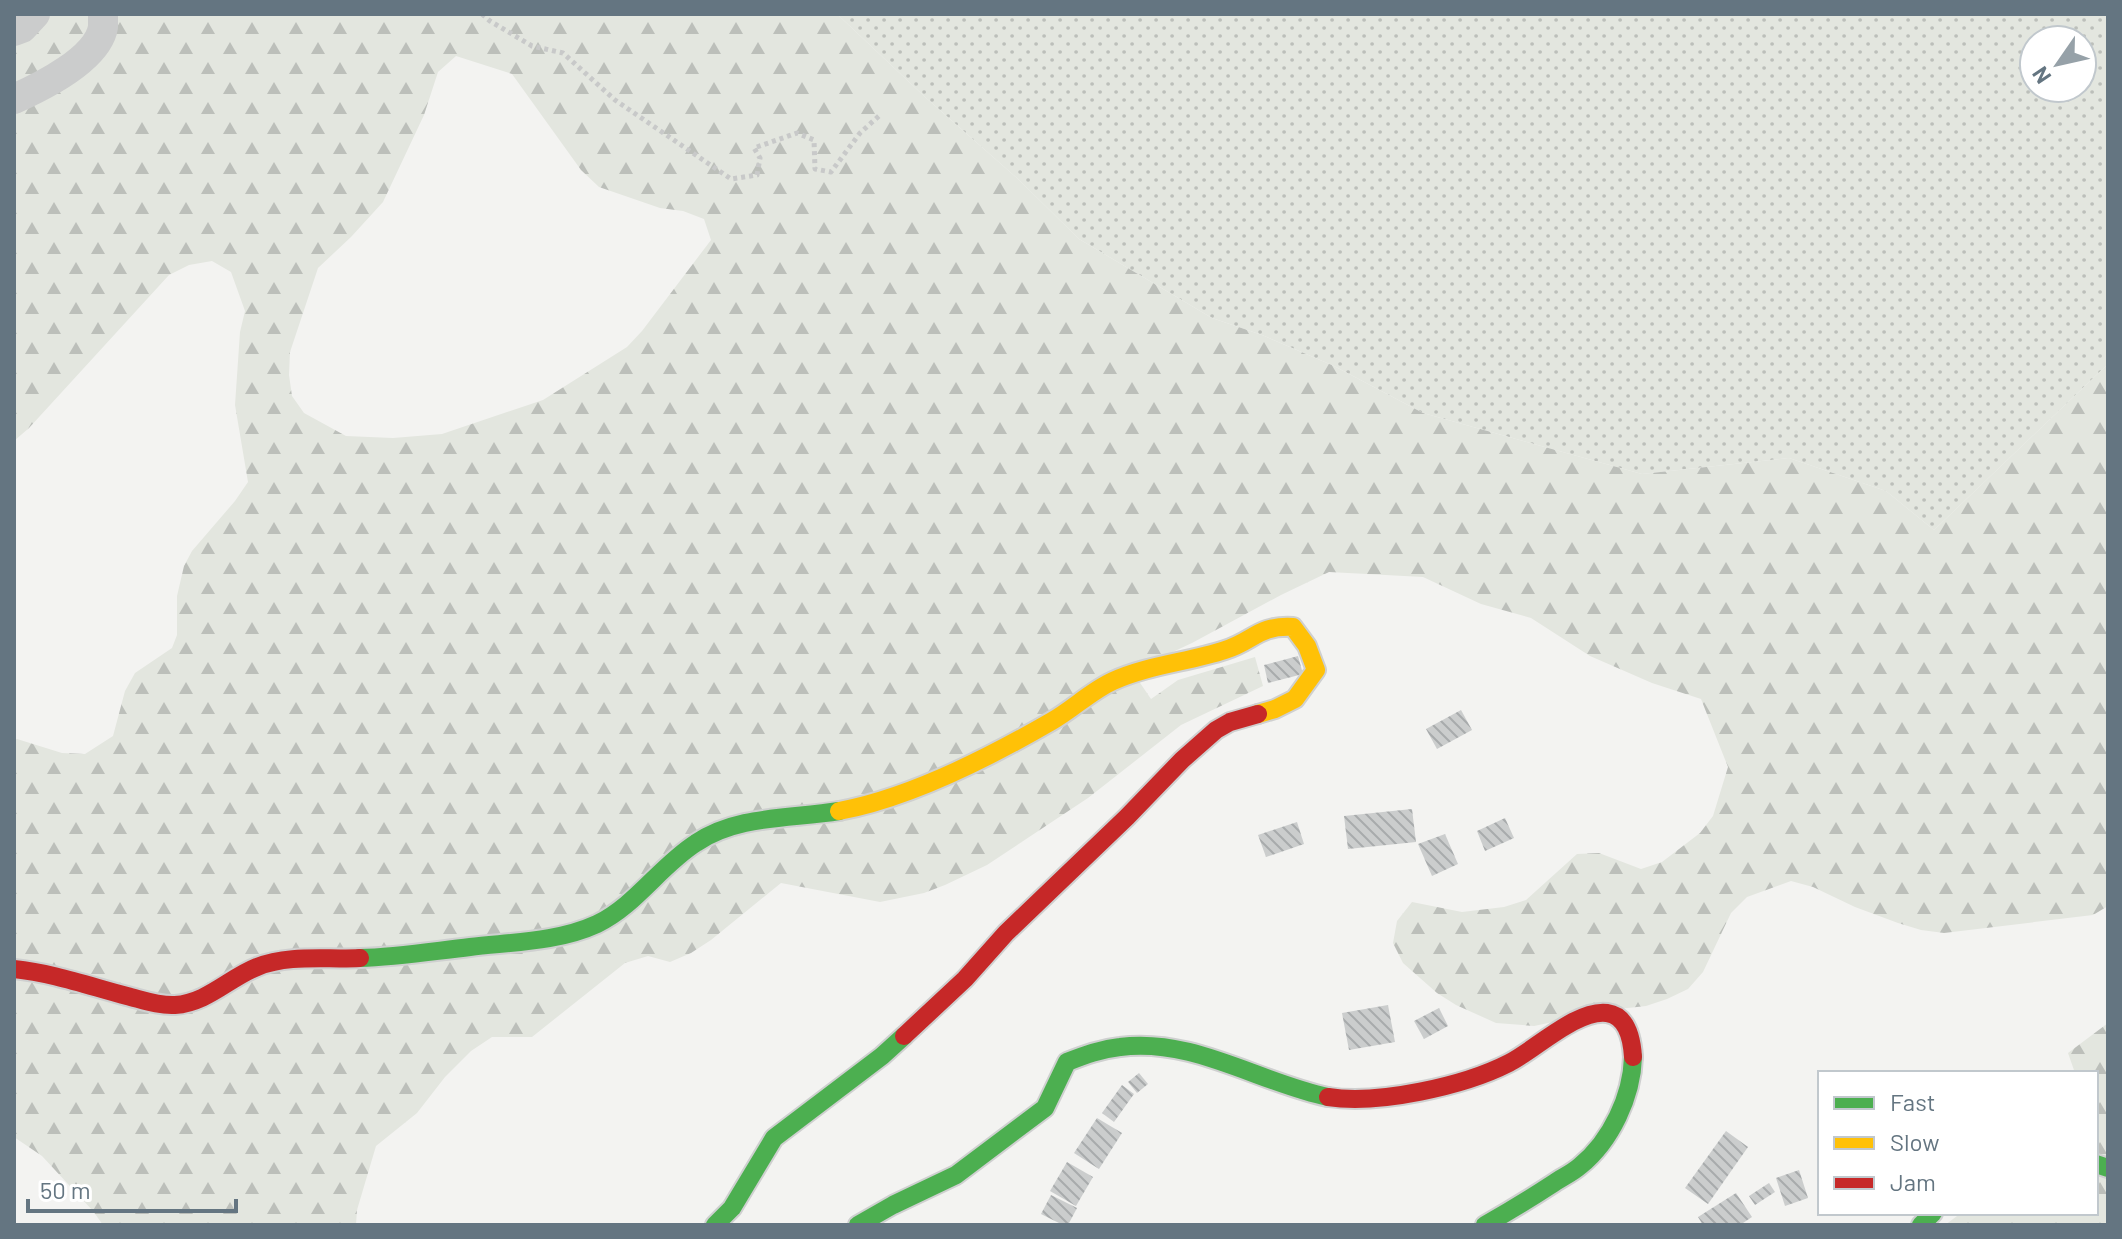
<svg xmlns="http://www.w3.org/2000/svg" width="2122" height="1239" font-family="Barlow,sans-serif">
<defs>
<pattern id="grass-dots" width="8" height="8" patternUnits="userSpaceOnUse" patternTransform="scale(2)"><rect width="8" height="8" fill="#e3e6df"/><path d="M2 2h.1M6 6h.1" fill="none" stroke="#bcbfba" stroke-width="1.8" stroke-linecap="round"/></pattern>
<pattern id="forest-firs" width="22" height="20" patternUnits="userSpaceOnUse" patternTransform="scale(2)"><rect width="22" height="20" fill="#e3e6df"/><path d="M5 1l3.5 6h-7zM16 11l3.5 6h-7z" fill="#bcbfba"/></pattern>
<pattern id="building-back-hatch" width="6" height="6" patternUnits="userSpaceOnUse" patternTransform="scale(2)"><rect width="6" height="6" fill="#cbcdcd"/><path d="M-1 5l2 2M0 0l6 6M5-1l2 2" fill="none" stroke="#a8abac"/></pattern>
</defs>
<rect width="100%" height="100%" fill="#f3f3f1"/>
<path fill="url(#grass-dots)" fill-rule="evenodd" d="M837 14H2108V364L1934 530 1886 491 1789 458 1642 474 1423 413 1334 366 1262 335 1212 318 1079 239 1019 180 925 97ZM2034 40H2082V88H2034Z"/>
<g fill="url(#forest-firs)" fill-rule="evenodd">
<path d="M14 14H837L925 97 1019 180 1079 239 1212 318 1262 335 1334 366 1423 413 1642 474 1789 458 1886 491 1934 530 2108 364V906L2093 915 1944 933 1921 930 1898 923 1855 907 1813 887 1791 881 1747 897 1731 913 1703 972 1688 989 1667 999 1646 1006 1610 1010 1534 1026 1496 1023 1456 1005 1437 993 1403 963 1393 943 1397 921 1412 902 1462 912 1504 907 1526 900 1577 854 1599 853 1641 869 1662 862 1700 833 1713 816 1728 767 1701 699 1652 683 1590 656 1531 618 1481 604 1423 577 1329 572 1281 595 1192 643 1132 671 1151 699 1178 680 1255 657 1263 686 1181 725 1088 798 987 865 945 885 924 893 880 902 781 883 711 940 691 953 670 962 648 956 625 963 532 1037H492L471 1051 445 1077 417 1113 376 1146 357 1210 356 1225H103L93 1211 42 1156 14 1137V740L17 739 62 753 85 754 113 736 125 691 135 673 172 648 177 635V596L184 566 192 551 235 501 248 482 235 405 240 332 245 311 231 272 212 261 189 265 169 275 29 428 14 441ZM456 56 512 74 581 170 599 187 660 208 683 211 704 219 711 240 642 331 627 347 543 400 442 434 393 438 346 436 304 413 292 396 289 375 290 352 318 268 351 237 383 202 424 115 438 72Z"/>
<path d="M2108 1023V1225H1945L1961 1213H2096V1073H2075L2068 1053Z"/>
</g>
<g fill="url(#building-back-hatch)">
<path d="M1298 656 1303 674 1268 683 1264 665Z"/>
<path d="M1461 710 1472 730 1437 749 1426 729Z"/>
<path d="M1412 809 1416 842 1348 849 1344 816Z"/>
<path d="M1505 818 1514 838 1485 851 1477 831Z"/>
<path d="M1297 822 1304 844 1266 857 1258 835Z"/>
<path d="M1445 834 1458 864 1432 876 1418 844Z"/>
<path d="M1388 1005 1395 1042 1349 1050 1342 1013Z"/>
<path d="M1439 1008 1448 1026 1424 1039 1414 1021Z"/>
<path d="M1139 1073 1148 1084 1137 1093 1128 1082Z"/>
<path d="M1122 1085 1134 1094 1114 1122 1102 1113Z"/>
<path d="M1097 1118 1122 1133 1099 1169 1074 1153Z"/>
<rect x="1817" y="1122" width="3" height="30"/>
<path d="M1726 1131 1748 1147 1708 1204 1685 1188Z"/>
<path d="M1067 1162 1093 1177 1076 1206 1050 1191Z"/>
<path d="M1799 1170 1808 1198 1785 1206 1776 1178Z"/>
<path d="M1769 1183 1775 1192 1755 1205 1749 1196Z"/>
<path d="M1736 1193 1752 1217 1740 1225H1703L1698 1217Z"/>
<path d="M1051 1195 1077 1208 1068 1225H1063L1041 1214Z"/>
</g>
<g fill="none" stroke-linecap="round" stroke-linejoin="round">
<defs>
<g id="fast">
<path d="M360 958C397 957 434 951 470 947 512 942 558 942 597 924 636 905 660 866 696 843 737 815 791 819 839 811"/>
<path d="M2096 1164 2108 1168"/>
<path d="M715 1225 732 1208 774 1138 882 1056 904 1036"/>
<path d="M858 1225 893 1205 956 1175 1045 1108 1067 1062C1085 1055 1101 1049 1120 1047 1192 1037 1260 1083 1328 1097"/>
<path d="M1485 1225C1508 1212 1531 1198 1554 1183 1563 1177 1572 1173 1580 1166 1611 1141 1632 1096 1633 1057"/>
<path d="M1921 1225 1933 1213"/>
</g>
<path id="slow" d="M839 811C910 798 990 757 1052 721 1073 709 1091 691 1113 681 1148 665 1189 662 1225 650 1254 641 1258 625 1293 627L1307 646 1316 670 1295 699 1275 709 1258 714"/>
<g id="jam">
<path d="M14 969C53 973 89 986 127 996 143 1000 159 1006 175 1005 207 1003 229 978 257 967 289 954 327 960 360 958"/>
<path d="M904 1036 965 979 1006 933 1127 817 1182 760 1216 730 1230 722 1258 714"/>
<path d="M1328 1097C1378 1105 1464 1086 1509 1063 1535 1050 1577 1009 1607 1013 1628 1016 1632 1041 1633 1057"/>
</g>
</defs>
<use href="#fast" stroke="#cfd0d0" stroke-width="22"/>
<use href="#slow" stroke="#cfd0d0" stroke-width="22"/>
<use href="#jam" stroke="#cfd0d0" stroke-width="22"/>
<path stroke="#c8c9c9" stroke-width="5" stroke-dasharray="4 4" stroke-linecap="butt" d="M482 14 490 21 532 46 563 53 615 100 731 179 757 175 760 158 754 148 797 133 814 140 815 169 831 172 860 133 880 115"/>
<g stroke="#cbcccc" stroke-width="30">
<path d="M14 31 22 28 35 14"/>
<path d="M14 99C41 87 98 59 103 27 103 23 103 18 103 14"/>
</g>
<use href="#fast" stroke="#4caf50" stroke-width="18"/>
<use href="#slow" stroke="#ffc107" stroke-width="18"/>
<use href="#jam" stroke="#c62828" stroke-width="18"/>
</g>
<rect width="2122" height="1239" fill="none" stroke="#647581" stroke-width="32"/>
<rect x="1818" y="1071" width="280" height="144" fill="#ffffff" stroke="#c1c8cd" stroke-width="2"/>
<rect x="1834" y="1097" width="40" height="12" fill="#4caf50" stroke="#c1c8cd" stroke-width="2"/>
<text x="1890" y="1111" font-size="24" fill="#647581">Fast</text>
<rect x="1834" y="1137" width="40" height="12" fill="#ffc107" stroke="#c1c8cd" stroke-width="2"/>
<text x="1890" y="1151" font-size="24" fill="#647581">Slow</text>
<rect x="1834" y="1177" width="40" height="12" fill="#c62828" stroke="#c1c8cd" stroke-width="2"/>
<text x="1890" y="1191" font-size="24" fill="#647581">Jam</text>
<g transform="translate(2058 64) rotate(236)"><circle r="38" fill="#ffffff" stroke="#c1c8cd" stroke-width="2"/>
<path d="M0-6L14 30L0 20L-14 30Z" fill="#96a1a8"/>
<text y="-12" font-size="22" font-weight="bold" text-anchor="middle" fill="#647581">N</text>
</g>
<path d="M28 1199v12h208v-12" fill="none" stroke="#647581" stroke-width="4"/>
<text x="40" y="1199" font-size="24" fill="#647581" stroke="#ffffff" stroke-width="6" paint-order="stroke">50 m</text>
</svg>
